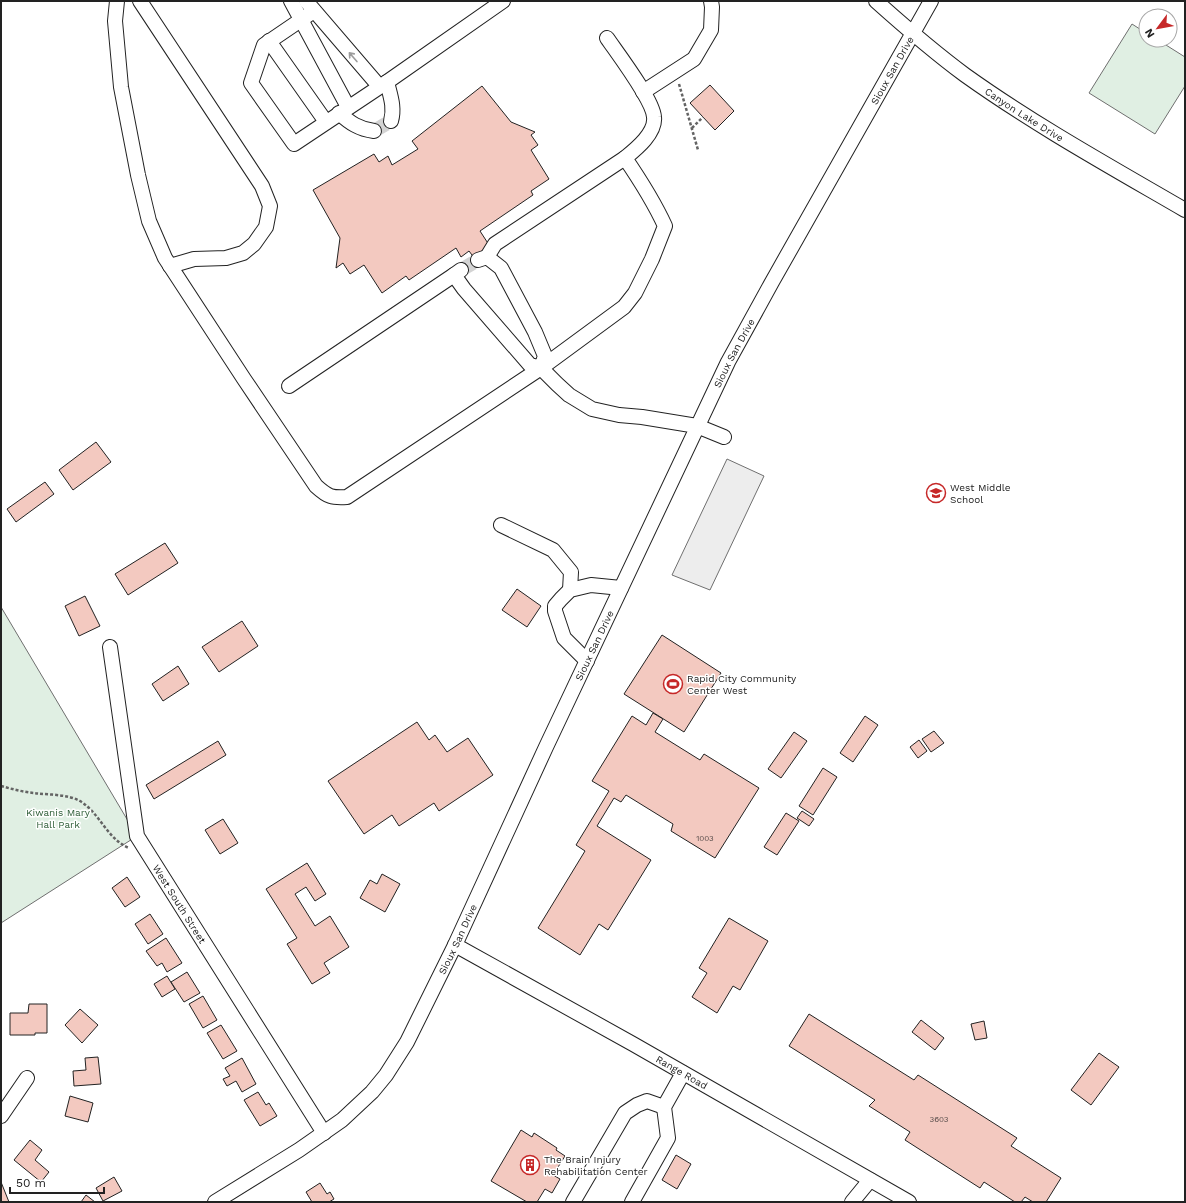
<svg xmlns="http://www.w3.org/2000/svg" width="1186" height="1203" font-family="'Work Sans',sans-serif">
<rect width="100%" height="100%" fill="#fff"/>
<g fill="#e0efe3" stroke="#6f6f6f">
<path d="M1132 24 1146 33V40H1158L1185 57V86L1155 134 1089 93Z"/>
<path d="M1 607 137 836 1 923Z"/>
</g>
<path fill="#ededed" stroke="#6f6f6f" d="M727 459 764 476 710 590 672 575Z"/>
<g fill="#f3c9c0" stroke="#222">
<path d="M710 85 734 111 715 130 690 103Z"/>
<path d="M482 86 511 122 535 132 531 135 538 145 531 150 549 179 531 191 533 195 480 231 491 248 475 259 469 251 461 257 456 248 409 280 406 276 382 293 364 265 350 274 343 263 336 268 340 238 313 190 374 154 379 162 388 156 392 165 418 149 412 141Z"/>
<path d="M96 442 111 462 73 490 59 470Z"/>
<path d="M45 482 54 494 16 522 7 509Z"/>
<path d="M165 543 178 563 128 595 115 574Z"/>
<path d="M517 589 541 606 527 627 502 610Z"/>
<path d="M85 596 100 626 79 636 65 606Z"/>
<path d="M242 621 258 646 219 672 202 647Z"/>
<path d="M662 635 721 673 684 732 624 694Z"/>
<path d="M178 666 189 684 163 701 152 684Z"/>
<path d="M653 713 663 719 655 732 700 760 704 754 759 788 715 858 671 831 673 824 626 795 621 802 614 798 597 826 651 860 608 930 599 924 580 955 538 928 585 851 576 845 609 791 592 781 632 716 646 725Z"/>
<path d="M865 716 878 725 853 762 840 753Z"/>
<path d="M417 722 429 740 435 735 447 752 468 738 493 775 439 811 434 803 399 826 392 815 364 834 328 781Z"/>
<path d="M934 731 944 743 931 752 922 739Z"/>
<path d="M794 732 807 741 781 778 768 769Z"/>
<path d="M919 740 927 751 918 758 910 747Z"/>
<path d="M218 741 226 755 154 799 146 785Z"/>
<path d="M823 768 837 777 813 815 799 806Z"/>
<path d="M802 811 814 819 809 826 797 818Z"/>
<path d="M786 813 799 821 777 855 764 847Z"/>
<path d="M223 819 238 843 220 854 205 830Z"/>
<path d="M307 863 326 894 315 901 306 887 295 894 315 926 330 916 349 947 324 963 330 973 312 984 287 944 297 938 266 889Z"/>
<path d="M382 874 400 884 385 912 360 898 370 880 377 884Z"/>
<path d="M127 877 140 897 125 907 112 888Z"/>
<path d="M150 914 163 934 148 944 135 924Z"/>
<path d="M729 918 768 941 740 990 733 986 717 1013 692 997 707 973 699 968Z"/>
<path d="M166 938 182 963 167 972 162 963 157 966 146 951Z"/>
<path d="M187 972 200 993 184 1002 171 982Z"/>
<path d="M167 976 175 989 162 997 154 984Z"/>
<path d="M203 996 217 1020 203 1028 189 1004Z"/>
<path d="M29 1004H47V1033H35V1035H10V1013H28Z"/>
<path d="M80 1009 98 1025 82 1043 65 1025Z"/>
<path d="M809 1014 914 1080 918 1075 1017 1138 1011 1146 1061 1178 1046 1202H1033L1025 1197 1021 1202H1015L984 1182 980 1188 905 1140 910 1132 869 1106 875 1100 789 1046Z"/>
<path d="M921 1020 944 1038 935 1050 912 1032Z"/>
<path d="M984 1021 987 1038 975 1040 971 1024Z"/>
<path d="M221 1025 237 1051 223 1059 207 1033Z"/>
<path d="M1099 1053 1119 1067 1091 1105 1071 1090Z"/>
<path d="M98 1057 101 1084 74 1086 73 1071 86 1070 85 1058Z"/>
<path d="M242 1058 256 1084 242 1092 236 1081 227 1086 223 1079 230 1076 225 1068Z"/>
<path d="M258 1092 266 1105 269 1103 277 1116 260 1126 244 1100Z"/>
<path d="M70 1096 93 1103 88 1122 65 1116Z"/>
<path d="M521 1130 532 1137 534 1133 557 1148 556 1150 565 1156 553 1175 560 1179 552 1193 545 1189 537 1202H527L491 1181Z"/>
<path d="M30 1140 42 1150 35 1160 49 1172 41 1182 14 1160Z"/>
<path d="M676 1155 691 1164 677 1189 662 1180Z"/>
<path d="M114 1177 122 1191 103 1201 96 1188Z"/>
<path d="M1 1182 9 1202H1Z"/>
<path d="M320 1183 327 1194 330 1192 334 1199 329 1202H312L306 1192Z"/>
<path d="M86 1195 95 1202H81Z"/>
</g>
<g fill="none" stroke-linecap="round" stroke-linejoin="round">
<g stroke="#d3d3d3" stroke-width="14" stroke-dasharray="14 7" stroke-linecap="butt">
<path d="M374 131 391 121"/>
<path d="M461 270 478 260"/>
</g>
<defs>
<g id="minor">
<path d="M117 1 115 21 121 87 138 175 149 221 165 258 244 379 316 486C328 497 332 498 347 497L541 368 557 384 569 395 592 409 619 415 642 417 697 426 724 437"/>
<path d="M140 1 262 186 270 206 266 227 254 244 243 253 226 258 194 259 170 266"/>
<path d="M291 1 348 107"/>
<path d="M306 1 379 86"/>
<path id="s1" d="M876 1C905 27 934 52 965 75 1035 125 1111 167 1185 210"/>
<path d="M314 11 264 45 251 83 294 144 387 82 503 1"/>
<path d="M269 41 326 122"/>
<path d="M387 82C390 95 395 107 391 121"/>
<path d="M643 92 694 59 711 30 712 7 711 1"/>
<path d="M339 113C350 123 359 129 374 131"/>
<path d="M487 257 495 244 625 158"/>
<path d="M461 270 454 275 464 289 530 365 541 368 545 356 535 332 501 268 487 257 478 260"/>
<path d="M541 368 624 307 635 293 652 259 665 226C654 202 640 180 625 158 636 149 656 133 654 117 653 100 618 54 607 38"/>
<path d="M289 386 454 275"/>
<path d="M501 525 553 550 571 572 570 590"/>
<path id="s2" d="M110 647 137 836 324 1133"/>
<path d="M587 661 564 638 555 611V606L561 599 570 590 591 585 621 588"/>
<path id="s3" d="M455 945 633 1044 909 1202"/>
<path d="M1 1116 27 1078"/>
<path id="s4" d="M215 1202 299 1150 342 1120 372 1092 386 1075 407 1042 455 945 546 747 728 362 772 282 931 1"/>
<path d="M573 1202 625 1113 637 1105 647 1101 664 1107"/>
<path d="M632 1202 668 1138 664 1107 683 1073"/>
<path d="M852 1202 870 1180"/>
</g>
</defs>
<use href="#minor" stroke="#222" stroke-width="16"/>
<g stroke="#646464" stroke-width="2.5" stroke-dasharray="3 2" stroke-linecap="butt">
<path d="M679 84 698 150"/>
<path d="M692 128 703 117"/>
<path d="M1 786C12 789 23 792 34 793 49 795 67 794 80 801 100 813 107 839 129 848"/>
</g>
<use href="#minor" stroke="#fff" stroke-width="14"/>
</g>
<defs><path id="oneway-shaft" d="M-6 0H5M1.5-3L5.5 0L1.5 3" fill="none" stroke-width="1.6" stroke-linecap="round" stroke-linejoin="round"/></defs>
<use stroke="#9c9c9c" href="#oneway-shaft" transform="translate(353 57) rotate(-131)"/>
<defs>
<symbol id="school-ring" viewBox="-11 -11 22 22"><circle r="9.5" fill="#fff" stroke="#c62828" stroke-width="1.5"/><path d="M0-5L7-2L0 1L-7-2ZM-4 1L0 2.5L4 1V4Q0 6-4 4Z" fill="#c62828"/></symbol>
<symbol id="stadium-ring" viewBox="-11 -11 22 22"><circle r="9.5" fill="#fff" stroke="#c62828" stroke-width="1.5"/><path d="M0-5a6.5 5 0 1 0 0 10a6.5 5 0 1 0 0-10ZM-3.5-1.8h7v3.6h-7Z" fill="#c62828"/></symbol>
<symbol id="building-ring" viewBox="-11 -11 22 22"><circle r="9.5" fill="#fff" stroke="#c62828" stroke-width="1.5"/><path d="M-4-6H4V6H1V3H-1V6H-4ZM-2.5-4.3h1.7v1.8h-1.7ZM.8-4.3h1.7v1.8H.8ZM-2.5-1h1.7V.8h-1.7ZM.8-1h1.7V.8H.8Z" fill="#c62828"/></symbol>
</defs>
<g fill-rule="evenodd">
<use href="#school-ring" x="925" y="482" width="22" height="22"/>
<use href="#stadium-ring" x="662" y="673" width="22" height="22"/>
<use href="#building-ring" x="519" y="1154" width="22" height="22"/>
</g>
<g text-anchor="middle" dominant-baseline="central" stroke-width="3" stroke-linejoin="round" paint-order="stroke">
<g font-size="8" fill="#564c4a">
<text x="705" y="838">1003</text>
<text x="939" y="1119">3603</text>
</g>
<g font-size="10" fill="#222" stroke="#fff">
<text stroke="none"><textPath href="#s4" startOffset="1340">Sioux San Drive</textPath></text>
<text stroke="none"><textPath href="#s1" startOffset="187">Canyon Lake Drive</textPath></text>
<text stroke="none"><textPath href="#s4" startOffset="1016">Sioux San Drive</textPath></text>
<text stroke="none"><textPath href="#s4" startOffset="692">Sioux San Drive</textPath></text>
<text stroke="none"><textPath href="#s2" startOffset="271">West South Street</textPath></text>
<text stroke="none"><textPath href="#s4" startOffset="368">Sioux San Drive</textPath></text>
<text stroke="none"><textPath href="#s3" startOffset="260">Range Road</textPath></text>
</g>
<g font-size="10" fill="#222" stroke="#fff" text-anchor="start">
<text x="950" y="487">West Middle<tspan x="950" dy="12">School</tspan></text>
<text x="687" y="678">Rapid City Community<tspan x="687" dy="12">Center West</tspan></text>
<text x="544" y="1159">The Brain Injury<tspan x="544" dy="12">Rehabilitation Center</tspan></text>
</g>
<g font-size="10" fill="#2f5e38" stroke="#fff">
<text x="58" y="812">Kiwanis Mary<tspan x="58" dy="12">Hall Park</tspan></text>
</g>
</g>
<rect width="1186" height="1203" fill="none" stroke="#222222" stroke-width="4"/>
<g transform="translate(1158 28) rotate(238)"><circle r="19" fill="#ffffff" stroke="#a7a7a7"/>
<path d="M0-3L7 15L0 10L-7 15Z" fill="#c62828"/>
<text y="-6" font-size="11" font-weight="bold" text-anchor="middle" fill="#222222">N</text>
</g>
<path d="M10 1187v6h94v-6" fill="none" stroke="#222222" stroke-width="2"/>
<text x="16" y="1187" font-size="12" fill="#222222" stroke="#ffffff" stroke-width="3" paint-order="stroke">50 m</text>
</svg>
